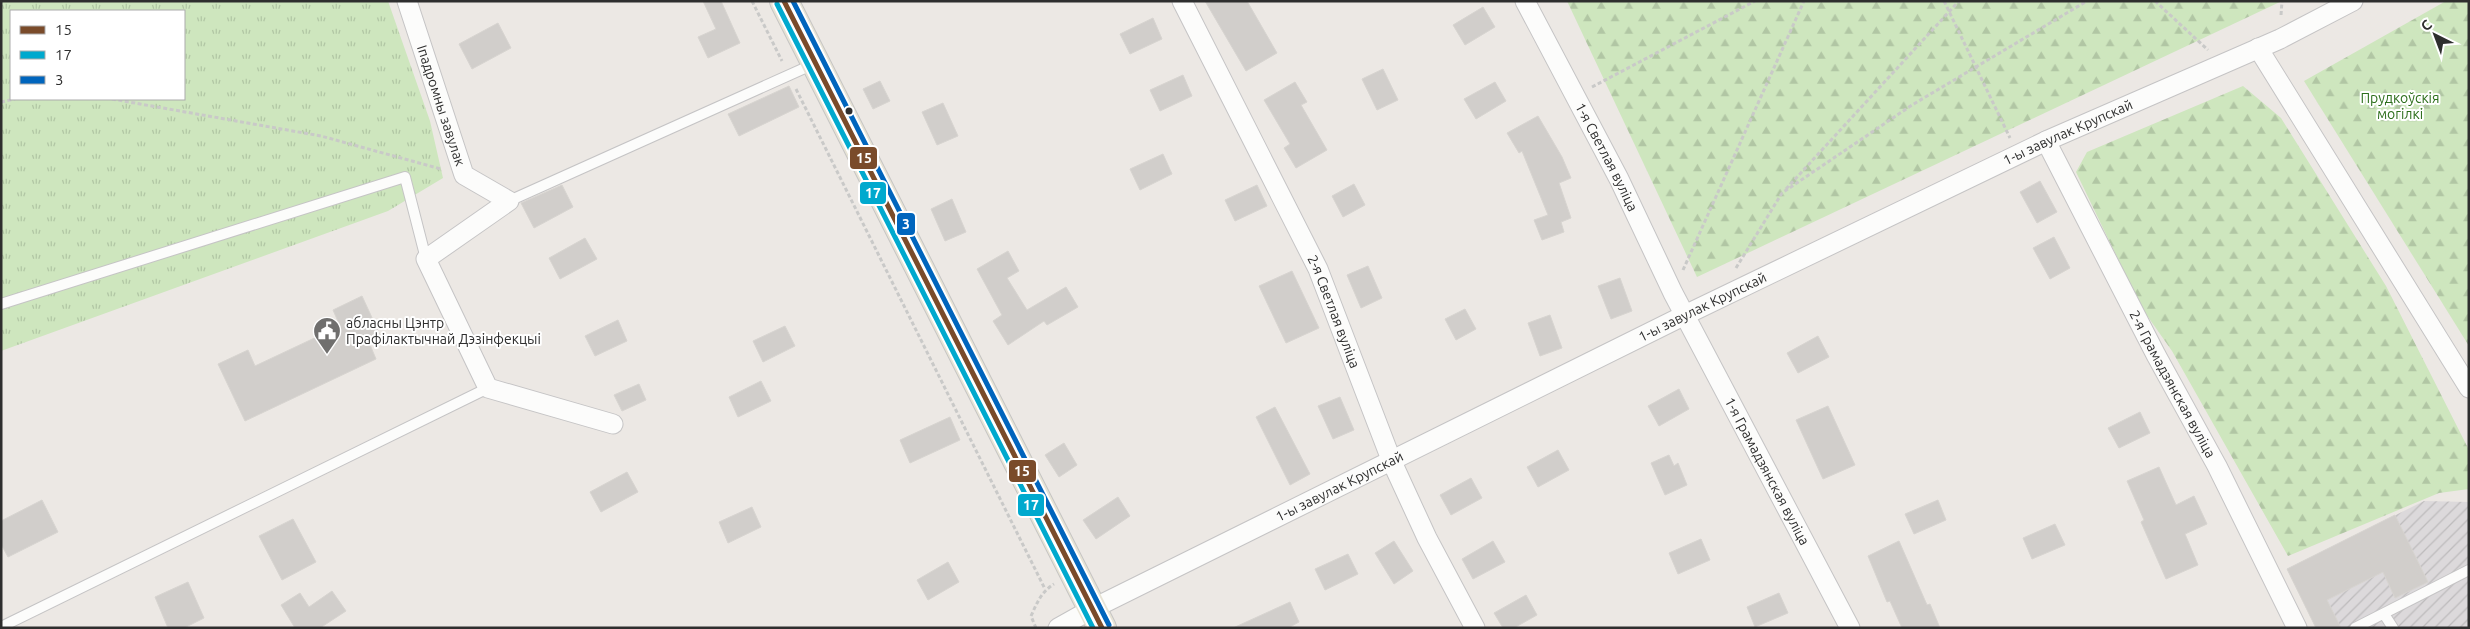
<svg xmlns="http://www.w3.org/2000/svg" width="2470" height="629" font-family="Ubuntu,sans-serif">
<defs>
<pattern id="industrial-furrows" width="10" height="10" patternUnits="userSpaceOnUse" patternTransform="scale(1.25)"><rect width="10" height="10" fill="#dcd9db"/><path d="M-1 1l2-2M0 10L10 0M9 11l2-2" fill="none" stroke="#bdbbbc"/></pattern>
<pattern id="grass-tufts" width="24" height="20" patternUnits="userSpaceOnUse" patternTransform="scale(1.25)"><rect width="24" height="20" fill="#cee6be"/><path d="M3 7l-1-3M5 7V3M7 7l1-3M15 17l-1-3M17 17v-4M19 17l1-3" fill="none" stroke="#b1c6a4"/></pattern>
<pattern id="forest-firs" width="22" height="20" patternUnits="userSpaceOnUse" patternTransform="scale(1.25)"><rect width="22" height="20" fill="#cee6be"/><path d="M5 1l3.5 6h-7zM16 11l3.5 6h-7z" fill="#b1c6a4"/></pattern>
</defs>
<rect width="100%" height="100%" fill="#ece8e4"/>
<path fill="url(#industrial-furrows)" d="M2424 501 2469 502V628H2316L2287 569Z"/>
<path fill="url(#grass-tufts)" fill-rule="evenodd" d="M1 1H388L430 121 443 178 388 211 1 351ZM11 11H184V99H11Z"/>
<g fill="url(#forest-firs)">
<path d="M1567 1H2282L1697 277Z"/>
<path d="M2446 1H2469V346L2304 81Z"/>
<path d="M2243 86 2281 118 2386 286 2469 450V489L2439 493 2288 556 2172 351 2141 307 2076 172 2087 152Z"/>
</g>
<g fill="#d1cecb" stroke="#d7d4d0">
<path d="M703 1H721L740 43 708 58 698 37 716 29Z"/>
<path d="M1205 1H1247L1277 53 1246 71Z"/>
<path d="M1483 7 1495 27 1465 45 1453 25Z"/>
<path d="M1153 18 1162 39 1130 54 1120 34Z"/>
<path d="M498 23 511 48 472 69 459 44Z"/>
<path d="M1383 69 1398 100 1377 110 1362 79Z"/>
<path d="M1183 75 1192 96 1160 111 1150 90Z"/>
<path d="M880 81 890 101 873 109 863 89Z"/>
<path d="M1295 82 1307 102 1301 105 1327 150 1296 168 1284 148 1290 144 1264 100Z"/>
<path d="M1495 82 1506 101 1476 119 1464 99Z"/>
<path d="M789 86 799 107 739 136 728 114Z"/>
<path d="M943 103 958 136 937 145 922 112Z"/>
<path d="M1538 116 1562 157 1571 178 1559 183 1571 218 1561 222 1564 232 1542 240 1534 220 1548 215 1522 151 1519 153 1507 133Z"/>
<path d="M1163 154 1172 174 1140 190 1130 169Z"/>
<path d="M2040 181 2057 212 2037 223 2020 192Z"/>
<path d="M1354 184 1365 205 1343 217 1332 196Z"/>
<path d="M562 185 573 207 534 228 521 203Z"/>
<path d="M1257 185 1267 206 1235 221 1225 200Z"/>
<path d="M952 199 966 232 945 241 931 209Z"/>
<path d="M2054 237 2070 268 2050 279 2033 248Z"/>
<path d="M585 238 597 259 560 279 549 258Z"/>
<path d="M1008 251 1019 271 1007 278 1027 310 1066 287 1078 307 1047 325 1044 321 1008 345 993 321 1002 315 977 269Z"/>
<path d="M1368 266 1382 298 1361 308 1347 275Z"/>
<path d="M1292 271 1319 328 1286 343 1259 286Z"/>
<path d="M1620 278 1632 311 1611 319 1598 286Z"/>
<path d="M362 296 380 335 368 340 376 359 245 421 218 364 248 350 255 366 340 326 333 310Z"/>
<path d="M1465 309 1476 329 1456 340 1445 319Z"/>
<path d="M1550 315 1562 348 1540 356 1528 323Z"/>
<path d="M618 320 627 341 595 356 585 336Z"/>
<path d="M785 326 795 346 763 362 753 341Z"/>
<path d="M1818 336 1829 357 1798 373 1787 353Z"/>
<path d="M761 381 771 401 738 417 729 397Z"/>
<path d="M639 384 646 400 622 411 614 395Z"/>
<path d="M1679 389 1689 409 1659 426 1648 406Z"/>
<path d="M1340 397 1354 430 1333 439 1318 406Z"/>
<path d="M1828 406 1855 465 1823 479 1796 420Z"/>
<path d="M1275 407 1310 474 1290 485 1256 417Z"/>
<path d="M2140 412 2150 433 2119 448 2108 428Z"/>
<path d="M950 417 960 440 910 463 900 440Z"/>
<path d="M1064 443 1077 465 1059 477 1045 455Z"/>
<path d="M1558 450 1569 470 1538 487 1527 467Z"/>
<path d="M1669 455 1674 466 1678 463 1687 485 1665 495 1651 463Z"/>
<path d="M2159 467 2176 505 2194 496 2207 524 2185 534 2198 565 2166 579 2141 522 2144 520 2127 481Z"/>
<path d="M627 472 638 492 601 512 590 492Z"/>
<path d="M1471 478 1482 498 1451 515 1440 495Z"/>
<path d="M1118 497 1130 516 1096 539 1083 520Z"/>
<path d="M42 500 58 532 8 557 1 544V521Z"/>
<path d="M1938 500 1946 520 1914 534 1905 514Z"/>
<path d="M752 507 761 527 728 543 719 522Z"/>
<path d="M2395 515 2428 582 2395 598 2383 572 2327 600 2341 628H2316L2287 569Z"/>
<path d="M293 519 316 562 282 580 259 536Z"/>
<path d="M2055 524 2065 545 2032 559 2023 538Z"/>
<path d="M1701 539 1710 560 1678 574 1669 553Z"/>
<path d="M1394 541 1413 571 1394 584 1375 553Z"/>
<path d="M1493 541 1505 562 1473 579 1462 559Z"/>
<path d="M1899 541 1927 605 1930 604 1940 628H1902L1890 601 1887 602 1868 556Z"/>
<path d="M1348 554 1358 574 1325 590 1315 569Z"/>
<path d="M948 562 959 582 928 600 917 580Z"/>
<path d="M188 582 204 618 184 628H168L155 597Z"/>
<path d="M332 591 346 611 320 628H295L281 605 300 593 309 607Z"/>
<path d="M1779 593 1788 613 1755 627 1747 607Z"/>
<path d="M1526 595 1537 615 1514 628H1503L1494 613Z"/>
<path d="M1290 602 1299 622 1288 628H1233Z"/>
</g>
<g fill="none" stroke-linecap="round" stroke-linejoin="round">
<defs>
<g id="lane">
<path d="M509 201 816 63"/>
<path d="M1 304 405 177 426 259"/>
<path d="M2384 614 2393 628"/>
<path d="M1 627 488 388"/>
<path d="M2355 628 2469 570"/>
</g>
<g id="street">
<path id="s1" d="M407 1 464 175 509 201 426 259 488 388 613 424"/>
<path id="s2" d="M1182 1 1318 269 1392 462 1427 538 1475 628"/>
<path id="s3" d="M1525 1 1619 179 1673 293 1850 628"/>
<path d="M2258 48 2469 388"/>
<path id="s4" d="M2046 141 2156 355 2217 466 2297 628"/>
<path id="s5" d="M1058 628 1092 609 1685 315 2046 141 2280 39 2353 1"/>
</g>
<path id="primary" d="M784 1 1102 628"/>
</defs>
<use href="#lane" stroke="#c5c4c5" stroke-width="12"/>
<use href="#street" stroke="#c5c4c5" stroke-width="21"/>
<use href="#primary" stroke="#c6c5c4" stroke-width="30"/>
<g stroke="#c9c9c8" stroke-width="3" stroke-dasharray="4 2.5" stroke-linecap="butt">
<path d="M752 1 782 61"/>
<path d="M1944 1 2010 138"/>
<path d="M2155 1 2208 50"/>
<path d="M2281 15 2282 1"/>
<path d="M1592 87 1755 1"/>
<path d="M796 89 1045 589"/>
<path d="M112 99 321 136 441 169"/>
<path d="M1 102 15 99"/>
<path d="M1786 189 1959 1"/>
<path d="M1736 268 1782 193 1912 105 2087 1"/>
<path d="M1683 270 1804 1"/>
<path d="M1036 628 1031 616C1037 603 1041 592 1054 584"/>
</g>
<use href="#lane" stroke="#fcfcfb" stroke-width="10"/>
<use href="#street" stroke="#fcfcfb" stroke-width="19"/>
<use href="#primary" stroke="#e8e4d6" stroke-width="28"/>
<defs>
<path id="bus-1" d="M784 1 1102 628"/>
<path id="bus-2" d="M777 4 1093 628"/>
<path id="bus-3" d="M793 1 1109 625"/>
</defs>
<use href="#bus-1" stroke="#fff" stroke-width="9"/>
<use href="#bus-2" stroke="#fff" stroke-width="9"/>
<use href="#bus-3" stroke="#fff" stroke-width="9"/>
<use href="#bus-1" stroke="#7a4b2a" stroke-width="5"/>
<use href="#bus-2" stroke="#00a9ce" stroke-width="5"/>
<use href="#bus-3" stroke="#0065bd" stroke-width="5"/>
</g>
<defs>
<symbol id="civic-pin" viewBox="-11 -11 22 30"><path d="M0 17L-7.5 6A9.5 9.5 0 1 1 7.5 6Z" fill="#706f6e" stroke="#fff"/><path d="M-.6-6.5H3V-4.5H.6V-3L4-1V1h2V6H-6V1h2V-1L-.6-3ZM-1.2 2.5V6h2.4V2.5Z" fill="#fff"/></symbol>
</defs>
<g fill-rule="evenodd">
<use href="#civic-pin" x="311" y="315" width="32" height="43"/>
</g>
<circle fill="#2e2e2e" stroke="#fff" stroke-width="2" cx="849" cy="111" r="4.5"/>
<g text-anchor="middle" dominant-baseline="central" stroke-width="4" stroke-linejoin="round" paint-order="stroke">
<g font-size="14" fill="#2c6e1b" stroke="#fff">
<text x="2400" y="98">Прудкоўскія<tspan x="2400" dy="16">могілкі</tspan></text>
</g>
<g font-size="14" fill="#2e2e2e" stroke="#fff">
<text stroke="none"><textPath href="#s1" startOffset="110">Іпадромны завулак</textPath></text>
<text stroke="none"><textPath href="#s5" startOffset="1125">1-ы завулак Крупскай</textPath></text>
<text stroke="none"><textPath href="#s3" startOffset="176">1-я Светлая вуліца</textPath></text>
<text stroke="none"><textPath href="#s5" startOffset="720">1-ы завулак Крупскай</textPath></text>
<text stroke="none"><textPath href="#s2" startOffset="346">2-я Светлая вуліца</textPath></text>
<text stroke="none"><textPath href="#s4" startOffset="274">2-я Грамадзянская вуліца</textPath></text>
<text stroke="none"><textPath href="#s3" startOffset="529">1-я Грамадзянская вуліца</textPath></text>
<text stroke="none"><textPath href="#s5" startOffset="315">1-ы завулак Крупскай</textPath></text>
</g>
<g font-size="14" fill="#2e2e2e" stroke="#fff" text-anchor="start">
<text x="346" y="323">абласны Цэнтр<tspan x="346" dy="16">Прафілактычнай Дэзінфекцыі</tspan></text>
</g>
</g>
<g stroke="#fff" stroke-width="2">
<rect x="849" y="146" width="29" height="24" rx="5" fill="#7a4b2a"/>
<rect x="859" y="181" width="28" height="24" rx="5" fill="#00a9ce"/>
<rect x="896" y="212" width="20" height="24" rx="5" fill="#0065bd"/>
<rect x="1008" y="459" width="29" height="24" rx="5" fill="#7a4b2a"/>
<rect x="1017" y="493" width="28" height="24" rx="5" fill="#00a9ce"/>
</g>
<g font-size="14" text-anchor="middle" font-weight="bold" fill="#fff">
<text x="864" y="163">15</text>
<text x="873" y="198">17</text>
<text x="906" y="229">3</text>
<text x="1022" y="476">15</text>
<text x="1031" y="510">17</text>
</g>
<rect width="2470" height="629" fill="none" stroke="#2e2e2e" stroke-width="5"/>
<rect x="10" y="10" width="175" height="90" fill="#ffffff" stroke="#ababab"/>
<rect x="20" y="26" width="25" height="8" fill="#7a4b2a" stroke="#ababab"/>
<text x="55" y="35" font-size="15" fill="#2e2e2e">15</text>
<rect x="20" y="51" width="25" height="8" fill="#00a9ce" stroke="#ababab"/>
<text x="55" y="60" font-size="15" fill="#2e2e2e">17</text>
<rect x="20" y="76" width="25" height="8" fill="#0065bd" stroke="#ababab"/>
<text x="55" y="85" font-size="15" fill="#2e2e2e">3</text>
<g transform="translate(2435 35) rotate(318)" stroke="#ffffff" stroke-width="4" paint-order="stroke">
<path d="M0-4L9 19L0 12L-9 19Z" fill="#2e2e2e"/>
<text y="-8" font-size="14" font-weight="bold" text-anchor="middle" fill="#2e2e2e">С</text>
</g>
</svg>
